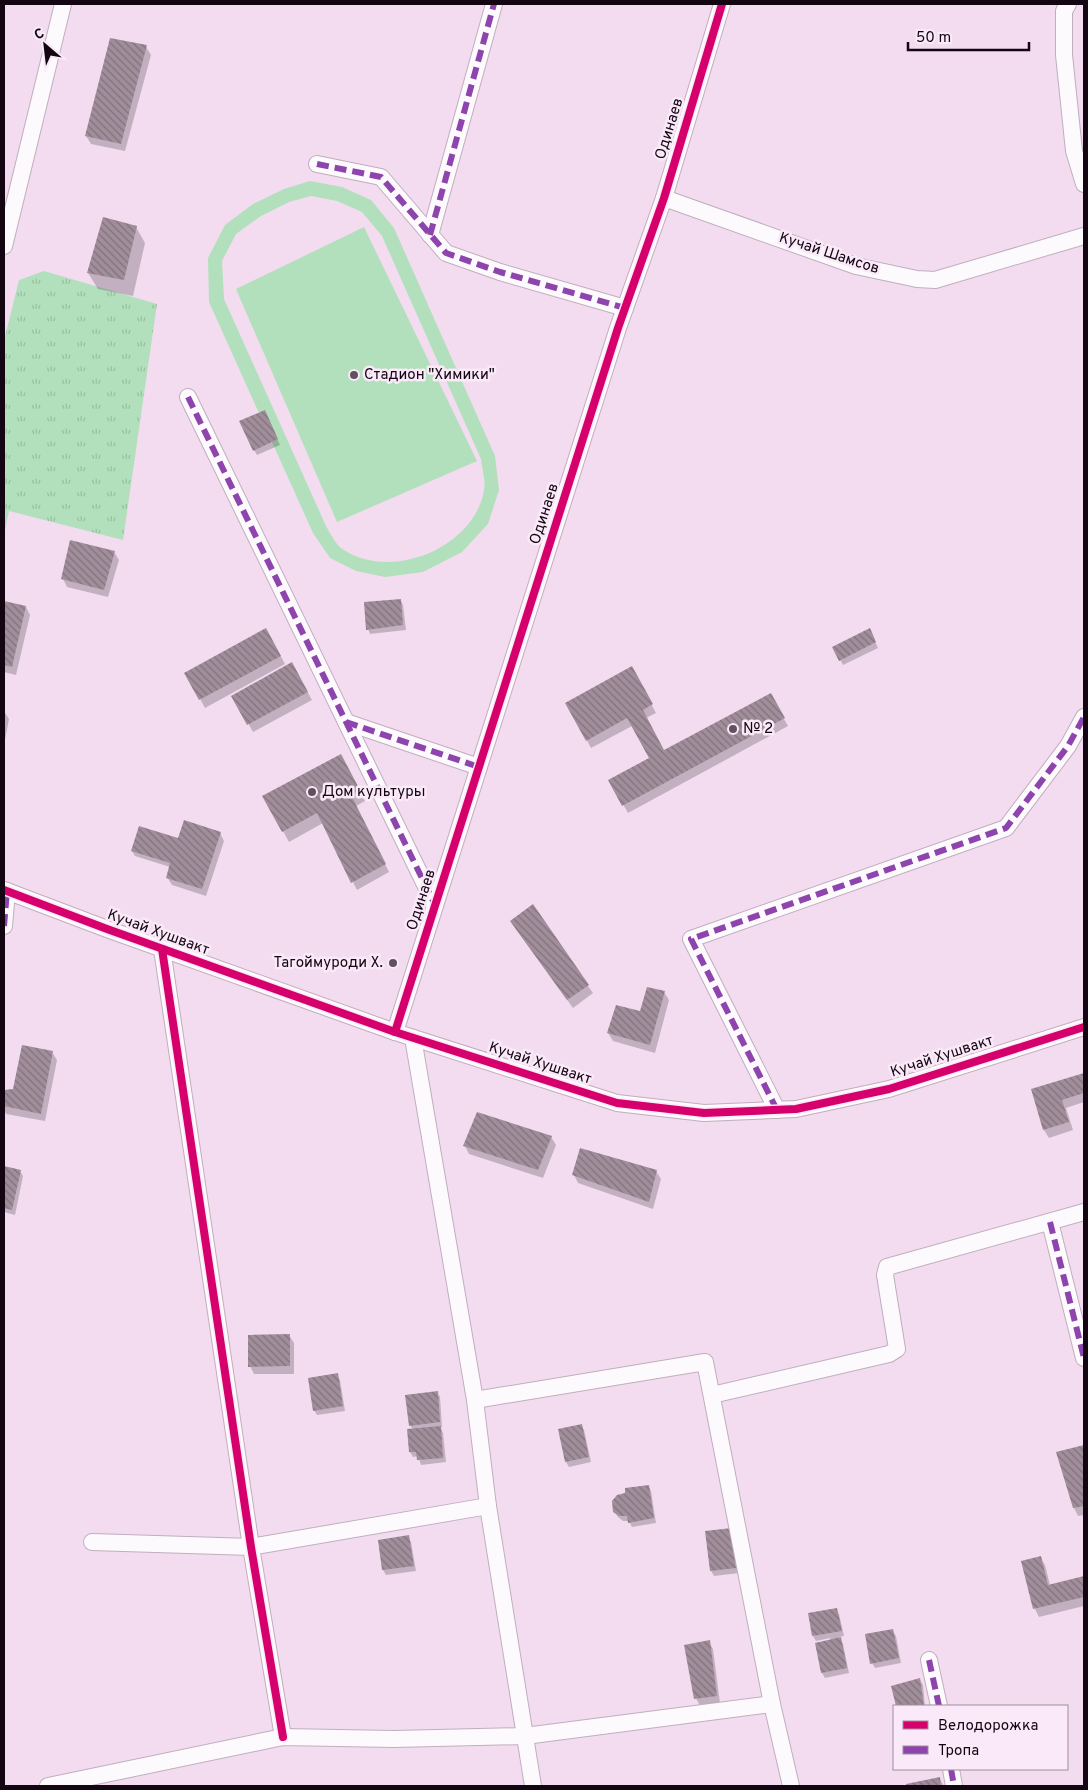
<svg xmlns="http://www.w3.org/2000/svg" width="1088" height="1790" font-family="Overpass,sans-serif">
<defs>
<pattern id="park-tufts" width="24" height="20" patternUnits="userSpaceOnUse" patternTransform="scale(1.25)"><rect width="24" height="20" fill="#b2e0bc"/><path d="M3 7l-1-3M5 7V3M7 7l1-3M15 17l-1-3M17 17v-4M19 17l1-3" fill="none" stroke="#98bfa1"/></pattern>
<pattern id="building-back-hatch" width="6" height="6" patternUnits="userSpaceOnUse" patternTransform="scale(1.25)"><rect width="6" height="6" fill="#a18e9b"/><path d="M-1 5l2 2M0 0l6 6M5-1l2 2" fill="none" stroke="#82727d"/></pattern>
</defs>
<rect width="100%" height="100%" fill="#f3dcf0"/>
<path fill="url(#park-tufts)" d="M44 271 157 304 123 540 9 511 4 535V341L19 280Z"/>
<g fill="#b2e0bc" fill-rule="evenodd">
<path d="M310 181 342 187 371 200 394 228 495 456 499 490 488 524 462 552 423 572 385 577 356 571 330 558 313 533 209 302 208 258 225 225 253 204 284 189ZM311 196 337 201 362 212 382 236 481 459C482 469 486 481 484 490 475 548 389 583 341 548 335 543 330 533 326 526L224 299 222 261 236 234 261 216 289 202Z"/>
<path d="M364 227 477 461 337 522 236 289Z"/>
</g>
<g fill="#0003">
<path d="M146 47 151 55 125 151 91 144 86 136Z"/>
<path d="M136 227 145 243 133 296 98 289 88 273Z"/>
<path d="M267 416 280 445 257 455 254 450Z"/>
<path d="M114 552 119 560 108 597 67 587 63 579Z"/>
<path d="M400 600 403 605 406 630 370 634 368 629Z"/>
<path d="M4 602 26 607 30 615 16 675 4 672Z"/>
<path d="M266 629 285 664 205 708 186 673Z"/>
<path d="M872 635 878 648 843 665 834 648Z"/>
<path d="M292 664 312 700 253 732 233 696Z"/>
<path d="M632 668 656 713 646 718 664 752 770 694 788 726 628 813 610 781 650 759 632 726 591 748 567 703Z"/>
<path d="M4 711 9 719 4 745Z"/>
<path d="M346 766 365 801 356 806 389 872 357 890 323 823 289 842 283 831Z"/>
<path d="M220 833 224 841 206 896 172 885 167 877 170 867 135 856 132 851Z"/>
<path d="M511 922 588 986 593 993 573 1008Z"/>
<path d="M664 992 669 1000 655 1053 613 1041 608 1033 641 1013Z"/>
<path d="M52 1052 57 1060 45 1121 6 1114 4 1109 5 1091H15Z"/>
<path d="M1084 1074V1102L1066 1108 1073 1130 1049 1138 1044 1130 1032 1090Z"/>
<path d="M551 1137 556 1145 543 1178 469 1154 465 1146Z"/>
<path d="M4 1168 20 1171 23 1176 15 1215 4 1212Z"/>
<path d="M656 1171 661 1179 653 1209 578 1183 574 1175Z"/>
<path d="M289 1335 294 1343V1374H254L250 1366Z"/>
<path d="M337 1375 340 1380 345 1411 317 1415 314 1410Z"/>
<path d="M437 1392 440 1397 442 1427H440L443 1433 446 1462 421 1465 418 1456 413 1457 410 1452 413 1430 410 1425Z"/>
<path d="M581 1425 584 1430 591 1462 569 1467 566 1462 559 1430Z"/>
<path d="M1084 1446V1515L1078 1516 1074 1508 1058 1453Z"/>
<path d="M648 1486 651 1491 656 1523 632 1527 629 1521H623L618 1517 614 1511Z"/>
<path d="M731 1529 739 1573 714 1576 711 1571Z"/>
<path d="M408 1537 411 1542 416 1571 386 1575 383 1570 379 1541Z"/>
<path d="M1040 1557 1045 1565 1050 1585 1084 1577V1606L1039 1617 1035 1609 1023 1562Z"/>
<path d="M836 1609 839 1614 844 1636 839 1637 843 1644 849 1673 825 1678 822 1673 817 1643 831 1641 830 1638 816 1641 813 1636Z"/>
<path d="M893 1631 896 1636 901 1663 875 1668 872 1663Z"/>
<path d="M709 1642 713 1649 720 1703 700 1706 696 1698Z"/>
<path d="M920 1680 923 1685 925 1706H897L893 1687Z"/>
<path d="M939 1778 944 1786H908V1785Z"/>
</g>
<g fill="url(#building-back-hatch)">
<path d="M110 38 147 45 121 144 85 136Z"/>
<path d="M103 217 137 226 124 280 87 273Z"/>
<path d="M265 410 278 439 253 451 239 421Z"/>
<path d="M70 540 115 551 104 590 61 579Z"/>
<path d="M401 599 403 625 366 630 364 602Z"/>
<path d="M4 601 26 606 12 667 4 665Z"/>
<path d="M266 628 281 656 199 700 184 673Z"/>
<path d="M870 628 876 642 839 661 832 647Z"/>
<path d="M292 662 308 692 247 725 231 696Z"/>
<path d="M632 666 653 704 643 710 664 750 771 693 785 718 622 806 608 780 649 758 627 718 586 741 565 703Z"/>
<path d="M341 754 360 790 351 795 386 864 351 883 317 813 282 832 262 796Z"/>
<path d="M184 820 221 832 202 889 166 878 170 863 131 851 139 826 178 838Z"/>
<path d="M533 904 589 985 567 1000 510 921Z"/>
<path d="M647 987 665 991 650 1045 607 1033 616 1005 640 1011Z"/>
<path d="M22 1045 53 1051 41 1114 4 1106V1090L13 1089Z"/>
<path d="M1084 1073V1093L1062 1100 1069 1122 1043 1130 1031 1089Z"/>
<path d="M477 1112 552 1136 538 1170 463 1146Z"/>
<path d="M580 1148 657 1170 649 1202 572 1175Z"/>
<path d="M4 1166 21 1170 12 1210 4 1208Z"/>
<path d="M290 1334V1366L248 1367V1335Z"/>
<path d="M338 1373 343 1406 313 1411 308 1378Z"/>
<path d="M438 1391 440 1422 409 1426 405 1395Z"/>
<path d="M582 1424 589 1457 565 1462 558 1429Z"/>
<path d="M441 1426 443 1458 417 1460 416 1452H409L407 1429Z"/>
<path d="M1084 1445V1506L1073 1508 1056 1452Z"/>
<path d="M649 1485 654 1518 628 1523 627 1516H619L613 1512 612 1501 617 1495 625 1493V1488Z"/>
<path d="M732 1528 736 1568 710 1571 705 1531Z"/>
<path d="M409 1535 414 1566 382 1570 378 1540Z"/>
<path d="M1041 1556 1048 1585 1084 1576V1597L1033 1609 1021 1561Z"/>
<path d="M837 1608 842 1631 812 1636 808 1613Z"/>
<path d="M893 1629 899 1658 870 1664 865 1634Z"/>
<path d="M841 1637 847 1668 821 1673 815 1643Z"/>
<path d="M710 1640 717 1696 694 1699 684 1645Z"/>
<path d="M920 1678 924 1706H896L891 1686Z"/>
<path d="M940 1777 941 1786H907L906 1784Z"/>
</g>
<g fill="none" stroke-linecap="round" stroke-linejoin="round">
<defs>
<g id="minor">
<path d="M1068 4 1064 11V55L1074 151 1084 184"/>
<path d="M317 164 381 177 446 253 500 272 625 308"/>
<path d="M664 198 856 266 917 279 935 280 1084 236"/>
<path d="M430 235 494 4"/>
<path d="M4 246 63 4"/>
<path d="M188 397 435 905"/>
<path d="M346 722 479 767"/>
<path d="M4 890 107 929 395 1032 617 1103 704 1113 796 1109 889 1089 1084 1027"/>
<path d="M4 926 7 891"/>
<path d="M162 949 251 1547 283 1737"/>
<path d="M395 1032 618 328 664 198 722 4"/>
<path d="M413 1038 475 1400 488 1506 533 1786"/>
<path d="M777 1110 691 939 1006 828 1068 746 1084 717"/>
<path d="M1050 1222 1084 1358"/>
<path d="M712 1395 889 1354 897 1349 885 1275 887 1267 1084 1212"/>
<path d="M475 1400 705 1362 772 1704 791 1786"/>
<path d="M92 1542 251 1547 488 1506"/>
<path d="M929 1660 939 1706"/>
<path d="M951 1769 954 1786"/>
<path d="M48 1786 283 1737 394 1739 525 1736 772 1704"/>
</g>
</defs>
<use href="#minor" stroke="#c0aebe" stroke-width="18"/>
<use href="#minor" stroke="#fdfafd" stroke-width="16"/>
<g stroke="#8e44ad" stroke-width="6" stroke-dasharray="12 6" stroke-linecap="butt">
<path d="M317 164 381 177 446 253 500 272 625 308"/>
<path d="M430 235 494 4"/>
<path d="M188 397 435 905"/>
<path d="M346 722 479 767"/>
<path d="M4 926 7 891"/>
<path d="M777 1110 691 939 1006 828 1068 746 1084 717"/>
<path d="M1050 1222 1084 1358"/>
<path d="M929 1660 939 1706"/>
<path d="M951 1769 954 1786"/>
</g>
<defs>
<g id="cycleway">
<path d="M4 890 107 929 395 1032 617 1103 704 1113 796 1109 889 1089 1084 1027"/>
<path d="M162 949 251 1547 283 1737"/>
<path d="M395 1032 618 328 664 198 722 4"/>
</g>
</defs>
<use href="#cycleway" stroke="#fae9f8" stroke-width="11"/>
<use href="#cycleway" stroke="#d6006c" stroke-width="8"/>
</g>
<g fill="#615160" stroke="#fae9f8" stroke-width="2">
<circle cx="354" cy="375" r="5"/>
<circle cx="733" cy="729" r="5"/>
<circle cx="312" cy="792" r="5"/>
<circle cx="393" cy="963" r="5"/>
</g>
<g text-anchor="middle" dominant-baseline="central" stroke-width="5" stroke-linejoin="round" paint-order="stroke">
<g font-size="15" fill="#130612" stroke="#fae9f8">
<text transform="translate(670 129) rotate(-73)">Одинаев</text>
<text transform="translate(829 254) rotate(18)">Кучай Шамсов</text>
<text transform="translate(545 514) rotate(-72)">Одинаев</text>
<text transform="translate(422 900) rotate(-72)">Одинаев</text>
<text transform="translate(158 933) rotate(20)">Кучай Хушвакт</text>
<text transform="translate(942 1057) rotate(-18)">Кучай Хушвакт</text>
<text transform="translate(540 1064) rotate(18)">Кучай Хушвакт</text>
</g>
<g font-size="15" fill="#130612" stroke="#fae9f8" text-anchor="start">
<text x="364" y="375">Стадион "Химики"</text>
<text x="743" y="729">№ 2</text>
<text x="322" y="792">Дом культуры</text>
<text x="383" y="963" text-anchor="end">Тагоймуроди Х.</text>
</g>
</g>
<rect width="1088" height="1790" fill="none" stroke="#130612" stroke-width="10"/>
<rect x="893" y="1705" width="175" height="65" fill="#fae9f8" stroke="#9e8e9c"/>
<rect x="903" y="1721" width="25" height="8" fill="#d6006c" stroke="#9e8e9c"/>
<text x="938" y="1730" font-size="15" fill="#130612">Велодорожка</text>
<rect x="903" y="1746" width="25" height="8" fill="#8e44ad" stroke="#9e8e9c"/>
<text x="938" y="1755" font-size="15" fill="#130612">Тропа</text>
<g transform="translate(45 45) rotate(332)" stroke="#fae9f8" stroke-width="4" paint-order="stroke">
<path d="M0-4L9 19L0 12L-9 19Z" fill="#130612"/>
<text y="-8" font-size="14" font-weight="bold" text-anchor="middle" fill="#130612">С</text>
</g>
<path d="M908 42v8h121v-8" fill="none" stroke="#130612" stroke-width="2.5"/>
<text x="916" y="42" font-size="15" fill="#130612" stroke="#fae9f8" stroke-width="4" paint-order="stroke">50 m</text>
</svg>
